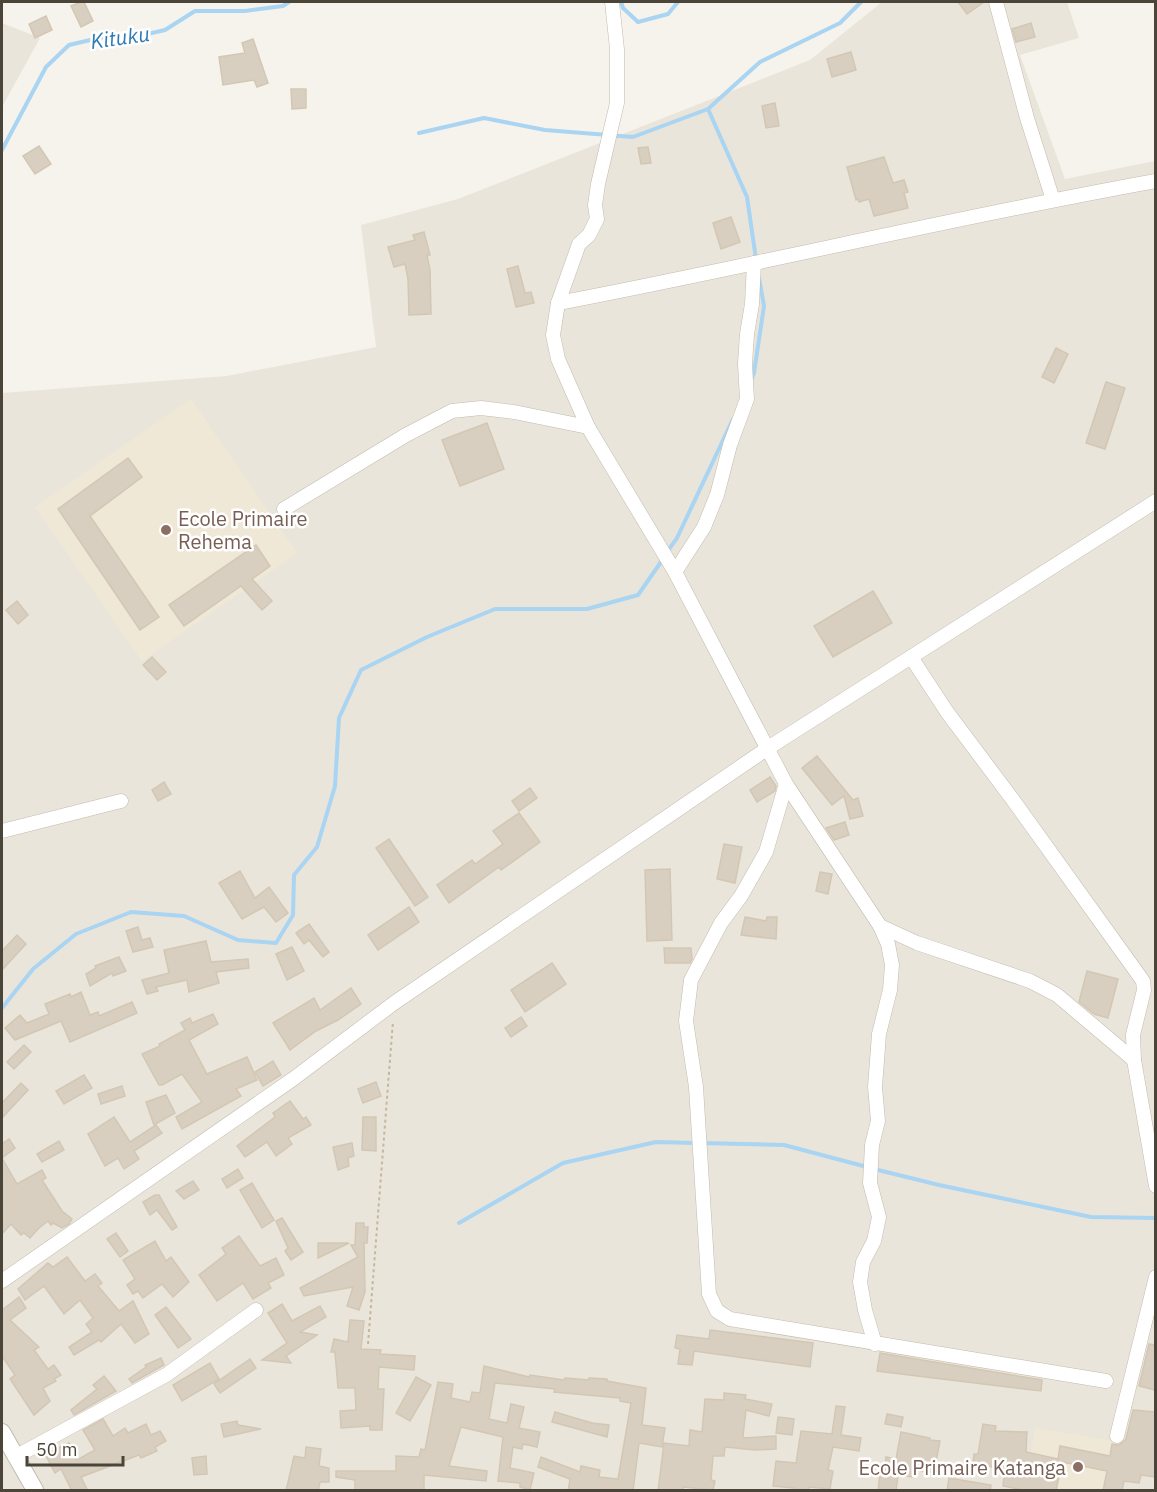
<svg xmlns="http://www.w3.org/2000/svg" width="1157" height="1492" font-family="'IBM Plex Sans',sans-serif">
<rect width="100%" height="100%" fill="#f6f3ec"/>
<g fill="#eae5da">
<path d="M882 2H1067L1079 38 1020 55 1065 179 1155 161V1490H2V393L227 376 376 347 361 225 458 199 810 60Z"/>
<path d="M2 23 40 38 2 107Z"/>
</g>
<g fill="#efe8d6">
<path d="M191 399 297 553 142 661 35 507Z"/>
<path d="M1035 1428 1131 1444 1123 1490H1025Z"/>
</g>
<g fill="none" stroke-linecap="round" stroke-linejoin="round">
<g stroke="#a9d4f2" stroke-width="4">
<path d="M621 2 623 8 638 22 668 14 678 2"/>
<path d="M708 109 747 197 756 259"/>
<path d="M419 133 484 118 545 130 633 137 708 109 760 62 840 23 861 2"/>
<path d="M2 150 46 67 69 45 103 37 130 38 165 30 195 11H245L283 6 289 2"/>
<path d="M751 380 754 373 764 306 759 278"/>
<path d="M667 552 677 538 733 419"/>
<path d="M2 1008 33 969 76 934 131 912 184 916 238 940 276 943 293 915 294 875 317 847 335 786 339 718 361 670 427 637 495 609H587L638 595 663 559"/>
<path d="M703 1143 784 1145 867 1167"/>
<path d="M874 1169 939 1185 1091 1217 1156 1218"/>
<path d="M459 1223 563 1163 656 1142 695 1143"/>
</g>
</g>
<g fill="#d8cfc1" stroke="#d3c7b4" stroke-width="1.5">
<path d="M81 2H84L93 21 81 27 71 6Z"/>
<path d="M958 2H984L967 14Z"/>
<path d="M46 16 52 30 35 38 29 24Z"/>
<path d="M1031 23 1035 37 1016 42 1012 29Z"/>
<path d="M253 39 268 83 257 87 254 80 223 85 219 57 245 53 242 43Z"/>
<path d="M851 52 856 70 832 77 827 59Z"/>
<path d="M291 89H306V108L292 109Z"/>
<path d="M775 103 779 126 766 128 762 106Z"/>
<path d="M39 146 51 164 35 174 23 156Z"/>
<path d="M648 147 651 163 641 164 638 148Z"/>
<path d="M884 157 893 183 904 180 908 192 904 193 908 208 874 216 869 199 859 202 858 199 856 200 847 167Z"/>
<path d="M731 217 740 242 721 249 713 223Z"/>
<path d="M424 232 430 255H427L430 270 431 314 409 315 408 279 405 264 394 267 388 247 415 240 413 235Z"/>
<path d="M518 266 525 293 531 292 534 303 516 307 507 269Z"/>
<path d="M1056 348 1068 354 1054 383 1042 377Z"/>
<path d="M1106 382 1125 388 1105 449 1086 443Z"/>
<path d="M487 423 504 469 460 486 442 440Z"/>
<path d="M128 458 142 477 90 516 159 617 140 630 58 509Z"/>
<path d="M256 545 270 566 252 579 272 601 262 610 241 586 184 626 169 605Z"/>
<path d="M873 591 892 623 833 657 814 626Z"/>
<path d="M17 601 28 615 18 624 6 610Z"/>
<path d="M152 657 166 672 157 680 143 665Z"/>
<path d="M817 756 853 800 858 798 863 816 850 819 844 796 832 805 802 768Z"/>
<path d="M770 777 776 786 775 791 757 802 750 790Z"/>
<path d="M164 782 171 794 158 801 152 790Z"/>
<path d="M530 788 537 798 519 811 512 801Z"/>
<path d="M519 813 540 842 501 870 499 867 449 903 437 885 472 860 475 864 503 844 493 831Z"/>
<path d="M845 822 849 835 834 840 826 828Z"/>
<path d="M389 839 428 897 415 906 376 848Z"/>
<path d="M724 844 742 847 735 883 717 879Z"/>
<path d="M670 869 672 940 647 941 645 870Z"/>
<path d="M240 871 255 898 269 887 288 913 276 922 264 907 242 919 219 883Z"/>
<path d="M820 872 832 874 828 894 816 891Z"/>
<path d="M409 907 419 922 378 950 368 935Z"/>
<path d="M745 917 766 921 767 917H777L776 939 741 935Z"/>
<path d="M309 924 329 952 323 957 309 940 304 944 296 933Z"/>
<path d="M138 927 142 940 150 938 153 947 133 952 126 931Z"/>
<path d="M17 935 26 944 2 970V951Z"/>
<path d="M206 941 211 962 248 959 249 968 216 972 219 983 189 992 187 980 156 987 158 991 147 994 142 980 169 973 164 950Z"/>
<path d="M292 947 304 971 287 980 276 954Z"/>
<path d="M664 948H691L692 959 690 963H665Z"/>
<path d="M119 957 126 971 113 976 112 973 90 986 86 974 96 968 95 966Z"/>
<path d="M552 963 566 984 525 1012 511 990Z"/>
<path d="M1087 971 1118 979 1108 1018 1094 1014 1079 1002Z"/>
<path d="M351 988 361 1004 338 1020 316 1031 290 1050 273 1023 314 998 320 1010Z"/>
<path d="M81 992 90 1015 98 1012 99 1016 132 1002 137 1013 70 1042 61 1021 15 1040 5 1028 20 1015 27 1023 49 1014 45 1004 70 994 71 997Z"/>
<path d="M213 1014 218 1024 189 1040 207 1074 247 1057 257 1080 236 1089 241 1096 182 1129 176 1117 202 1102 182 1074 162 1085H159L142 1054 160 1046 159 1044 185 1030 181 1023 190 1018 192 1023Z"/>
<path d="M521 1017 527 1026 511 1037 505 1028Z"/>
<path d="M24 1045 31 1052 14 1069 7 1062Z"/>
<path d="M273 1061 281 1075 263 1086 255 1072Z"/>
<path d="M84 1075 92 1088 64 1104 56 1091Z"/>
<path d="M376 1082 381 1096 363 1103 358 1089Z"/>
<path d="M21 1083 28 1090 2 1118V1103Z"/>
<path d="M122 1086 125 1096 101 1104 98 1094Z"/>
<path d="M166 1095 175 1113 154 1125 146 1102Z"/>
<path d="M290 1101 303 1119 306 1117 311 1125 288 1138 292 1144 276 1156 267 1142 245 1157 237 1146 275 1117 273 1113Z"/>
<path d="M114 1117 130 1142 156 1125 162 1133 134 1151 139 1159 124 1169 118 1158 105 1166 88 1134Z"/>
<path d="M363 1117H376V1151L362 1150Z"/>
<path d="M9 1139 15 1148 2 1158V1144Z"/>
<path d="M59 1141 64 1150 42 1162 37 1154Z"/>
<path d="M352 1143 354 1156 348 1158 349 1166 338 1170 333 1147Z"/>
<path d="M2 1158 17 1184 42 1170 46 1178 42 1180 62 1211 72 1219 69 1224 62 1228 53 1223 51 1225 48 1221 38 1229 30 1238 24 1233 21 1235 11 1224 2 1234Z"/>
<path d="M238 1169 243 1178 227 1188 222 1179Z"/>
<path d="M193 1181 199 1190 184 1199 176 1191Z"/>
<path d="M252 1183 274 1220 262 1228 240 1190Z"/>
<path d="M155 1195H159L177 1227 172 1230 157 1210 150 1215 143 1202Z"/>
<path d="M282 1218 303 1252 291 1260 285 1251 288 1248 276 1221Z"/>
<path d="M356 1223H364V1227H368L367 1243H364L365 1292 359 1310 347 1306 353 1287 304 1296 300 1288 358 1257 351 1245H355Z"/>
<path d="M116 1233 128 1251 120 1257 107 1239Z"/>
<path d="M239 1236 260 1266 276 1258 284 1275 268 1283 271 1288 253 1299 243 1283 217 1301 199 1275 226 1254 222 1248Z"/>
<path d="M155 1241 166 1261 171 1257 189 1282 173 1297 162 1284 143 1298 138 1291 133 1294 127 1285 135 1279 123 1260Z"/>
<path d="M318 1243H349L318 1258Z"/>
<path d="M67 1257 85 1281 95 1274 102 1283 98 1286 119 1311 133 1301 149 1334 135 1343 121 1324 101 1342 99 1340 74 1355 69 1347 92 1332 86 1324 93 1318 80 1300 64 1314 44 1286 25 1300 18 1289 48 1263 53 1267Z"/>
<path d="M19 1297 26 1308 10 1320 39 1347 34 1350 48 1369 54 1365 61 1375 54 1379 56 1381 43 1388 50 1401 34 1415 10 1379 15 1375 2 1356V1310Z"/>
<path d="M282 1304 292 1321 320 1306 326 1317 300 1332 317 1335 286 1356 291 1363 262 1360 287 1343 268 1313Z"/>
<path d="M166 1307 191 1339 178 1348 155 1315Z"/>
<path d="M350 1320 364 1321 361 1349 381 1350 380 1354 415 1356 414 1370 379 1367 378 1389H384L382 1430H370V1426L341 1428 340 1411 356 1410 355 1388H338L335 1352H331L334 1339 348 1342Z"/>
<path d="M710 1330 813 1343 810 1367 694 1351 692 1365 678 1364 680 1349 675 1348 677 1335 709 1339Z"/>
<path d="M1149 1344 1155 1345V1390L1139 1386Z"/>
<path d="M880 1353 1042 1380 1041 1391 877 1371Z"/>
<path d="M161 1358 164 1365 132 1383 129 1379 146 1367 145 1365Z"/>
<path d="M250 1359 256 1368 220 1393 214 1384Z"/>
<path d="M210 1363 219 1379 182 1401 173 1385Z"/>
<path d="M484 1366 529 1377 530 1375 564 1380 565 1378 589 1380V1378L607 1379V1381L646 1388 642 1425 665 1428 662 1447 639 1443 633 1491H568L570 1479 538 1467 541 1457 580 1472 581 1466 600 1470 599 1477 618 1479 631 1403 620 1401V1398L554 1392 555 1389 495 1383 489 1419 507 1423 511 1404 524 1407 519 1428 540 1432 537 1447 523 1444 522 1449 513 1447 510 1468 534 1473 530 1490 520 1487V1483L498 1481 503 1437 461 1427 449 1466 487 1471 486 1481 424 1475V1491H355V1480L336 1477V1471H396V1456L419 1457 421 1449 425 1450 438 1382 453 1384 451 1398 470 1402 472 1392 480 1393Z"/>
<path d="M104 1376 116 1391 74 1415 71 1410 97 1389 93 1385Z"/>
<path d="M416 1377 431 1385 410 1421 396 1413Z"/>
<path d="M724 1393 746 1395 745 1399 772 1404 769 1416 746 1410 743 1436 744 1438 776 1436V1449L755 1450 725 1447 724 1456H713L711 1480 715 1481 713 1490 683 1487V1491H658L664 1443 689 1446 690 1430 702 1432 705 1399 724 1400Z"/>
<path d="M836 1406 845 1407 841 1435 861 1438 859 1451 833 1447 828 1470 833 1471 830 1489 809 1487V1491H794V1488L773 1486 776 1461 796 1463 801 1431 832 1434Z"/>
<path d="M1133 1410 1155 1412V1477L1141 1475 1139 1483 1124 1481 1122 1491H1103L1107 1471 1062 1462 1056 1491H1028L1003 1486 1005 1469 973 1464 974 1454H978L983 1424 996 1426 995 1431 1027 1432 1026 1452 1058 1459 1060 1446 1110 1456 1112 1444 1119 1445 1126 1439Z"/>
<path d="M555 1412 592 1423 609 1425 607 1437 552 1422Z"/>
<path d="M887 1414 903 1417 901 1427 885 1424Z"/>
<path d="M778 1417 794 1419 792 1435 776 1433Z"/>
<path d="M103 1419 113 1436 125 1428 128 1433 146 1424 151 1435 160 1431 166 1441 155 1447 157 1451 141 1458 139 1455 81 1477 88 1491H72L61 1469 55 1473 45 1454 69 1443 77 1460 95 1450 83 1430Z"/>
<path d="M237 1421 238 1425 261 1429 224 1437 221 1424Z"/>
<path d="M901 1432 930 1438V1440L940 1441 934 1472 914 1471 913 1477 898 1475 896 1491H878L880 1474H884L886 1457 896 1459Z"/>
<path d="M306 1447 321 1449 319 1466 329 1468V1482H320L318 1491H286L294 1456 305 1458Z"/>
<path d="M206 1456 207 1474 194 1475 192 1458Z"/>
<path d="M949 1478 991 1485 990 1491H947Z"/>
</g>
<g fill="none" stroke-linecap="round" stroke-linejoin="round">
<defs>
<g id="minor">
<path d="M996 2 1027 118 1053 200"/>
<path d="M558 303C758 265 955 217 1156 181"/>
<path d="M588 427 558 359 553 335 558 303 579 244 589 235 597 219 595 205 598 184 617 103V49L612 2"/>
<path d="M284 509 406 435 452 411 481 408 514 412 588 427 675 572 786 784 880 926 917 943 1030 981 1057 995 1134 1060"/>
<path d="M675 572 704 527 717 495 730 445 747 399 745 364 747 334 752 304 754 263"/>
<path d="M911 657 947 712 1013 800 1143 981 1144 990 1133 1035 1134 1060 1156 1186"/>
<path d="M786 784 766 852 741 896 721 923 691 980 686 1021 696 1087 709 1294 717 1311 730 1319 1106 1381"/>
<path d="M2 831 121 801"/>
<path d="M2 1281 293 1079 394 1003 768 748 1156 501"/>
<path d="M875 1344 865 1310 860 1282 863 1262 874 1241 879 1217 870 1183 872 1145 878 1121 875 1087 879 1034 890 990 892 965 888 944 880 926"/>
<path d="M1117 1436 1156 1277"/>
<path d="M15 1457 166 1375 256 1310"/>
</g>
<path id="tertiary" d="M2 1432 35 1490"/>
</defs>
<use href="#minor" stroke="#c2bbae" stroke-width="15"/>
<use href="#tertiary" stroke="#c2bbae" stroke-width="18"/>
<path stroke="#c4b79f" stroke-width="2" stroke-dasharray="3 3" stroke-linecap="butt" d="M368 1344 393 1021"/>
<use href="#minor" stroke="#fff" stroke-width="14"/>
<use href="#tertiary" stroke="#fff" stroke-width="16"/>
</g>
<g fill="#8d6e63" stroke="#fff" stroke-width="2">
<circle cx="166" cy="530" r="6"/>
<circle cx="1078" cy="1467" r="6"/>
</g>
<g text-anchor="middle" dominant-baseline="central" stroke-width="5" stroke-linejoin="round" paint-order="stroke">
<g font-size="20" fill="#785e54" stroke="#fff" text-anchor="start">
<text x="178" y="518">Ecole Primaire<tspan x="178" dy="23">Rehema</tspan></text>
<text x="1066" y="1467" text-anchor="end">Ecole Primaire Katanga</text>
</g>
<g font-size="21" font-style="italic" fill="#2e7ab2" stroke="#fff">
<text transform="translate(120 37) rotate(-8)">Kituku</text>
</g>
</g>
<rect width="1157" height="1492" fill="none" stroke="#4b4439" stroke-width="6"/>
<path d="M27 1456v9h96v-9" fill="none" stroke="#4b4439" stroke-width="3"/>
<text x="36" y="1456" font-size="18" fill="#4b4439" stroke="#ffffff" stroke-width="4.5" paint-order="stroke">50 m</text>
</svg>
